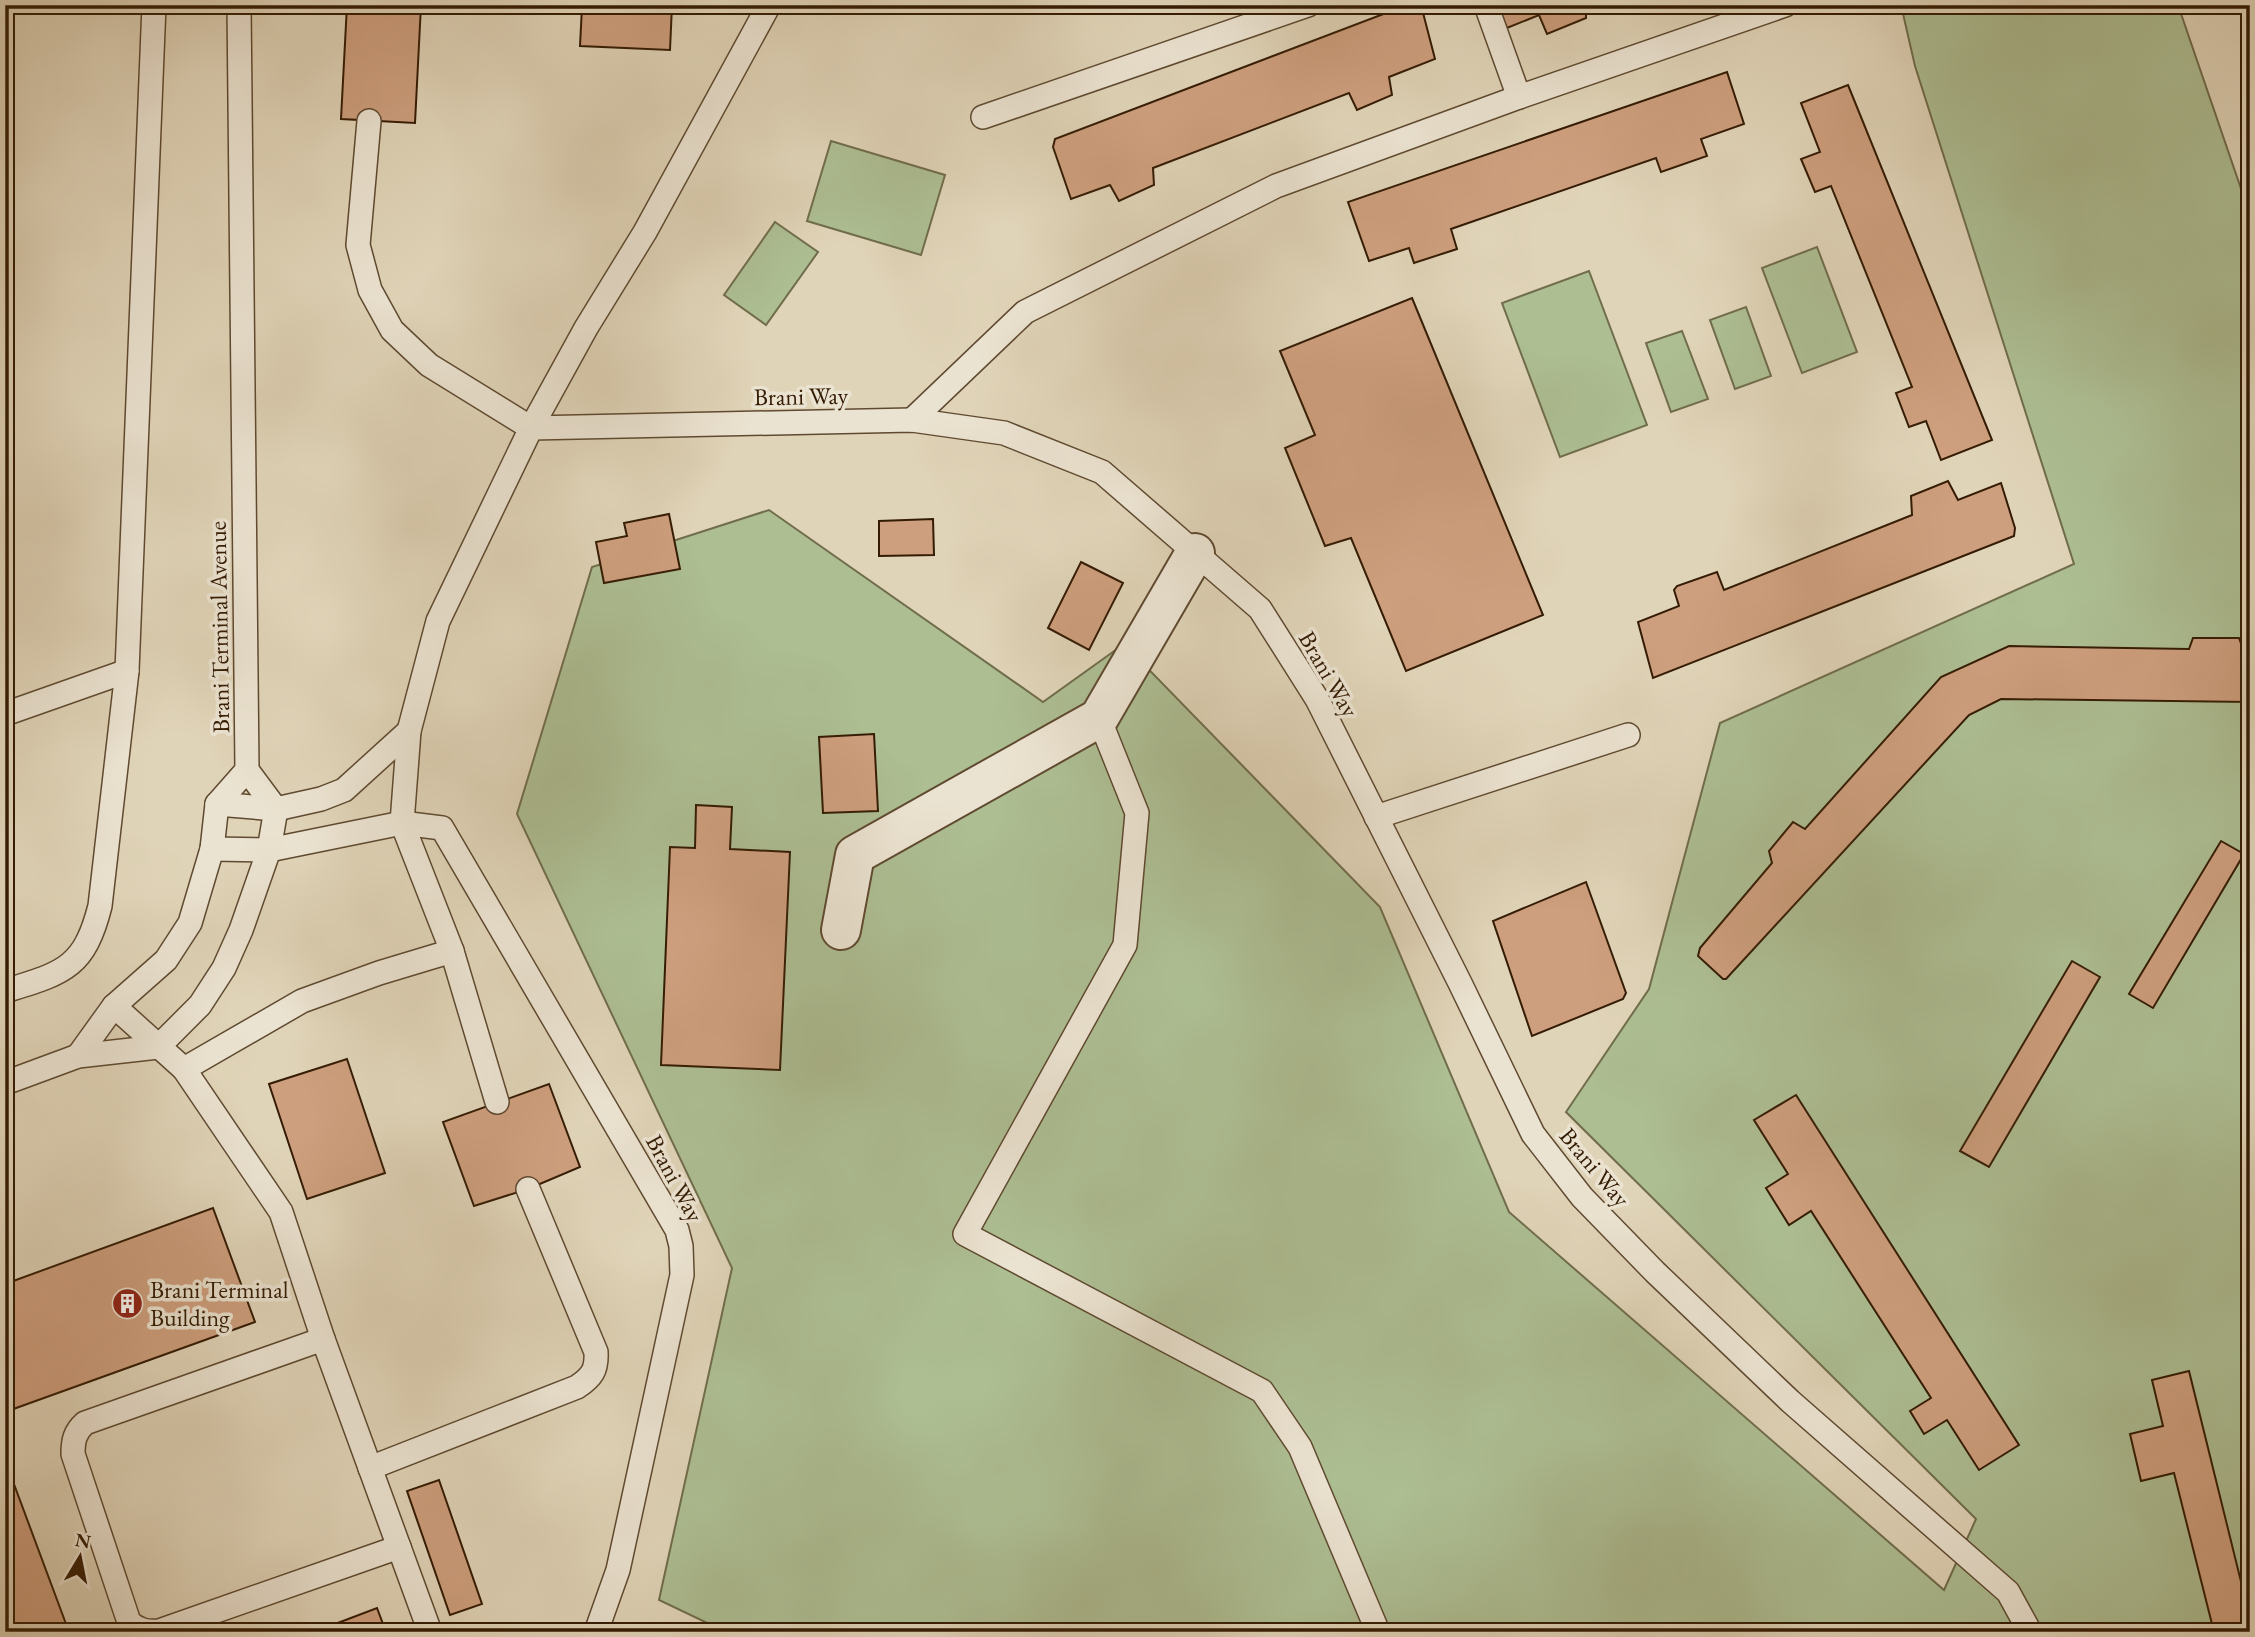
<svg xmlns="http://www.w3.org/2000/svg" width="2255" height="1637" font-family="'EB Garamond',serif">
<rect width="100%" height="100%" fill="#e0d4b8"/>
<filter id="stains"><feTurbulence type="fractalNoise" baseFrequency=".00286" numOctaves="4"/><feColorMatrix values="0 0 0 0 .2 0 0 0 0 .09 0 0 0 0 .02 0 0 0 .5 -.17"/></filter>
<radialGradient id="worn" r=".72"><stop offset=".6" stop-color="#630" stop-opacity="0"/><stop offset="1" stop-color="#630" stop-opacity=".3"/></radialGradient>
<g fill="#adbe93" stroke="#706d4c" stroke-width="2">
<path d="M1901 5H2178L2250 215V1632H726L659 1600 732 1268 517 814 592 567 769 510 1043 702 1124 644 1380 907 1509 1212 1944 1590 1976 1519 1566 1112 1649 989 1720 723 2074 564 1915 66Z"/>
<path d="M831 141 945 175 921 255 807 221Z"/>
<path d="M775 222 818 252 766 325 724 295Z"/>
<path d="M1817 247 1857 352 1802 373 1762 268Z"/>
<path d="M1589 271 1647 425 1560 457 1502 303Z"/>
<path d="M1746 307 1771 376 1735 389 1710 320Z"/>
<path d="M1682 331 1708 399 1671 412 1646 343Z"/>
</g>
<g fill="#ce9f7e" stroke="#341c04" stroke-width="2">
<path d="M347 5H421L415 123 341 119Z"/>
<path d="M549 5H672L670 50 580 46 582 7Z"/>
<path d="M1407 5H1421L1435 59 1389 77 1392 95 1357 110 1349 93 1153 168 1154 185 1119 201 1110 185 1071 199 1053 147 1055 139Z"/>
<path d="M1497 5H1586V18L1547 34 1539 15 1507 28Z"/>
<path d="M1727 72 1744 124 1701 139 1707 156 1661 172 1656 158 1451 229 1457 249 1414 263 1409 248 1369 261 1348 202Z"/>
<path d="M1848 85 1992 440 1941 460 1926 421 1909 427 1896 393 1912 387 1831 186 1815 192 1801 159 1820 152 1801 103Z"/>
<path d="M1412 298 1543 615 1406 671 1351 538 1325 546 1285 448 1315 435 1280 351Z"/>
<path d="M1948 481 1958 500 2001 483 2015 528 2014 536 1653 678 1638 622 1679 606 1674 590 1677 586 1717 572 1724 590 1912 515 1911 496Z"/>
<path d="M669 514 680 569 604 583 596 542 627 536 624 523Z"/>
<path d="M933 519 934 555 879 556V521Z"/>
<path d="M1081 562 1123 583 1089 650 1048 628Z"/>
<path d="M2193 638H2239L2243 649H2250V702L2001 699 1969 715 1726 979H1723L1698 956 1700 948 1772 863 1769 851 1793 822 1805 829 1941 677 2009 646 2189 649Z"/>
<path d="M874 734 878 811 823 813 819 737Z"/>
<path d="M696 805 732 807 730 849 790 852 780 1070 661 1065 670 847 695 848Z"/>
<path d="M2221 841 2244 854 2153 1008 2129 994Z"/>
<path d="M1586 882 1626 993 1623 999 1532 1036 1493 921Z"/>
<path d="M2072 961 2100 977 1989 1167 1960 1151Z"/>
<path d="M347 1059 385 1173 307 1199 269 1084Z"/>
<path d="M549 1084 580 1167 528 1189 474 1206 443 1122Z"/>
<path d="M1796 1095 2019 1445 1979 1470 1947 1420 1924 1434 1910 1411 1931 1398 1811 1211 1789 1225 1766 1188 1788 1174 1754 1120Z"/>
<path d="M213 1208 255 1322 5 1412V1284Z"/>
<path d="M2189 1371 2250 1618V1632H2214L2174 1473 2141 1481 2130 1434 2163 1426 2152 1380Z"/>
<path d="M5 1460 69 1632H5Z"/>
<path d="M439 1480 482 1604 450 1615 407 1491Z"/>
<path d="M377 1608 386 1632H314Z"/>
</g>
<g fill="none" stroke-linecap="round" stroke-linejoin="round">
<defs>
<g id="lane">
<path d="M1486 5 1519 97"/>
<path d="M983 117 1308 5"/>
<path d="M369 121 358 245 370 290 392 330 429 365 531 428"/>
<path d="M912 420 1025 312 1276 186 1519 97 1785 5"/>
<path d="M531 428 912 420 1004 433 1102 472 1260 609 1317 699 1460 983 1533 1134 1582 1197 1655 1272 1790 1401 2008 1592 2030 1632"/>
<path d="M5 714 127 671"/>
<path d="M1099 718 1137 813 1125 945 965 1234 1262 1391 1300 1447 1378 1632"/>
<path d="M217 804 276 809 321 799 344 790 409 731"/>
<path d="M1376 817 1628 735"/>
<path d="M212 849 269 850 402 823 442 828 677 1230 681 1246 682 1275 618 1570 596 1632"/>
<path d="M452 951 497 1102"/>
<path d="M5 991C63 973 84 969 100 906L127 671 154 5"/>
<path d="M114 1006 184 1069 281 1212 323 1339 430 1632"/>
<path d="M78 1056 114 1006 166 960 190 923 212 849 217 804 247 770"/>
<path d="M184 1069 302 1001 379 973 452 951 402 823 409 731 438 621 531 428 586 328 645 232 769 5"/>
<path d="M5 1083 78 1056 158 1047 200 1005 224 968 241 930 269 850 276 809 247 770 239 5"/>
<path d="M323 1339 85 1423C75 1432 73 1440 73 1454L129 1622C138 1630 146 1632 159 1631L399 1547"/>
<path d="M370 1468 577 1387C592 1377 597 1370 596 1352L528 1189"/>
</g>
<path id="street" d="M841 930 855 855 1099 718 1195 553"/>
</defs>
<use href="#lane" stroke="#5f4a31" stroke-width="26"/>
<use href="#street" stroke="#5f4a31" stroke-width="42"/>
<use href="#lane" stroke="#ebe3d1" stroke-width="23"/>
<use href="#street" stroke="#ebe3d1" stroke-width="38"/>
</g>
<defs>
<symbol id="building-disc" viewBox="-11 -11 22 22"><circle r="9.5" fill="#8f2418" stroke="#ebe3d1"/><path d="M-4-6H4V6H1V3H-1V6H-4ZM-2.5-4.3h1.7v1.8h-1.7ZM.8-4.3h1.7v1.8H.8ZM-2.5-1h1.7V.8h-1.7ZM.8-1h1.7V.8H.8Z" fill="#fff"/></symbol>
</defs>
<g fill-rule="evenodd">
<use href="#building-disc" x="110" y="1286" width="35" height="35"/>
</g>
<g text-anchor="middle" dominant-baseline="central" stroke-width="7" stroke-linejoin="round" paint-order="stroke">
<g font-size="24" fill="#341c04" stroke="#ebe3d1">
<text transform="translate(801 396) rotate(-1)">Brani Way</text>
<text transform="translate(219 627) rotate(-91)">Brani Terminal Avenue</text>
<text transform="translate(1329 674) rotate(60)">Brani Way</text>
<text transform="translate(1595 1167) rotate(50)">Brani Way</text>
<text transform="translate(675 1178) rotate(62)">Brani Way</text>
</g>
<g font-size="24" fill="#341c04" stroke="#ebe3d1" text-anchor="start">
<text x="150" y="1289">Brani Terminal<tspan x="150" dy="28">Building</tspan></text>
</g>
</g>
<rect width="2255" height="1637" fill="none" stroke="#e0d4b8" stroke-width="28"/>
<rect x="7" y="7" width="2241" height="1623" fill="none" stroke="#341c04" stroke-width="3.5"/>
<rect x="14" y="14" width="2227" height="1609" fill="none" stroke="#341c04" stroke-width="2"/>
<g transform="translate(80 1557) rotate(10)" stroke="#ebe3d1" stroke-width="5" paint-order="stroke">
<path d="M0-5L12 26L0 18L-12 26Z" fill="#341c04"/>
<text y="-10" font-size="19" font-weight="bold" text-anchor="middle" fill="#341c04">N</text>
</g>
<rect width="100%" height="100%" filter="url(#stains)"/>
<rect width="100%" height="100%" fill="url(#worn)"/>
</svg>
